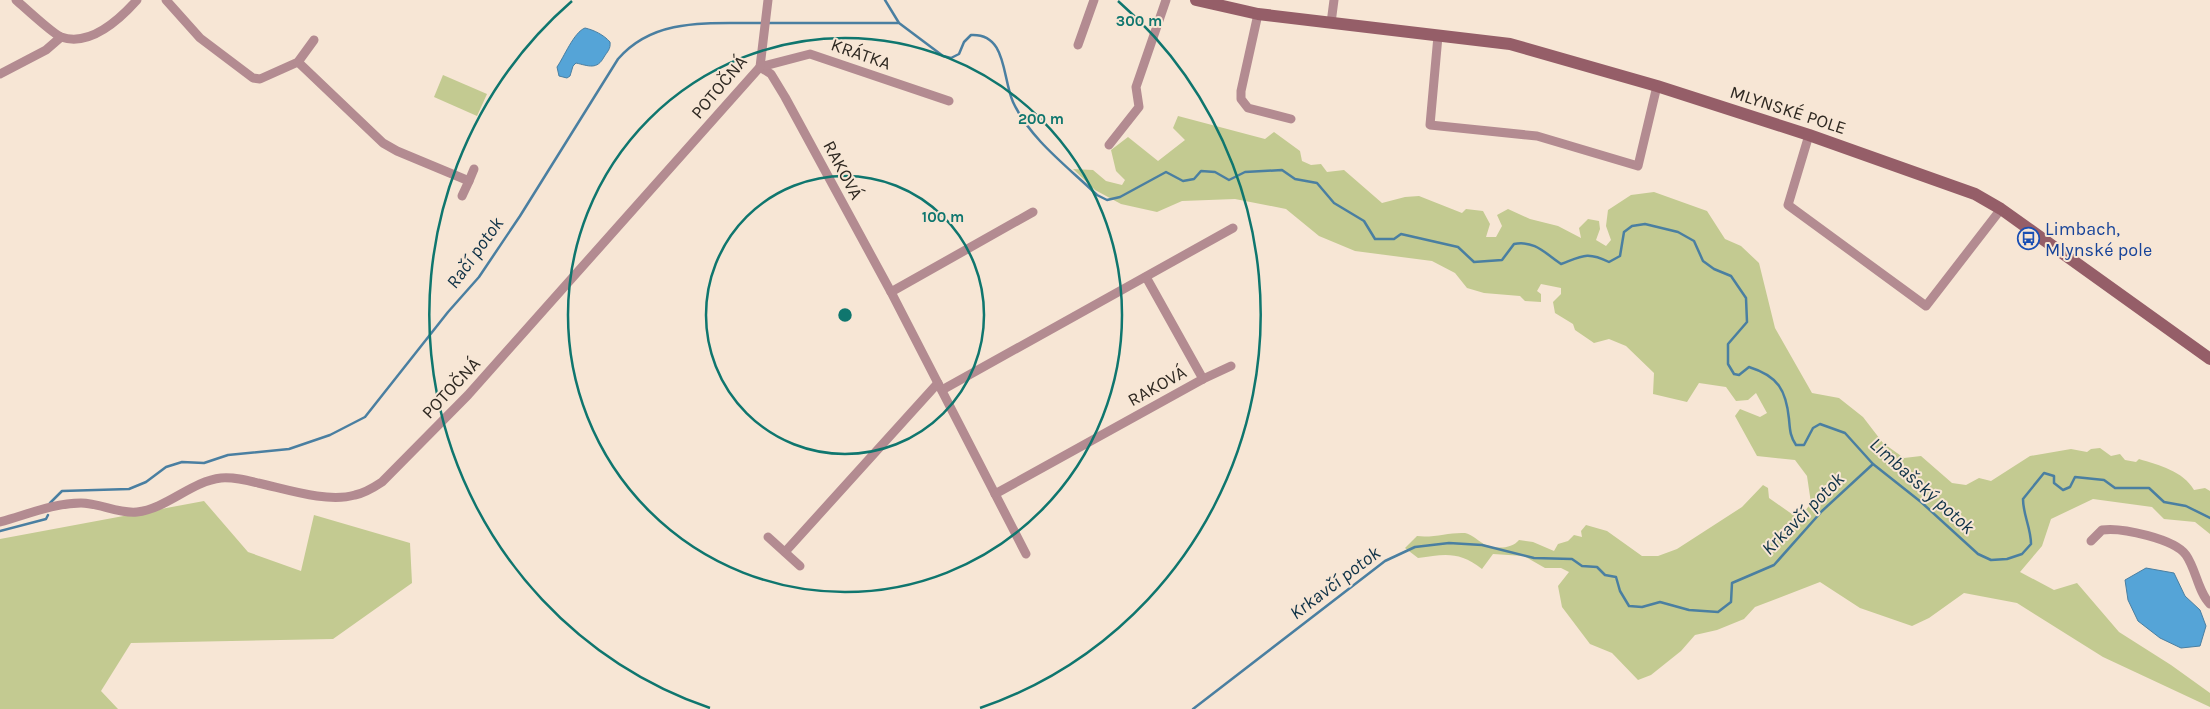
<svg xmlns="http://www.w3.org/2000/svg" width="2210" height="709" font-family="Karla,sans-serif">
<rect width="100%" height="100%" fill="#f7e6d5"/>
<g fill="#c3ca91">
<path d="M443 75 487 94 477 116 434 97Z"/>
<path d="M1178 116 1265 139 1274 132 1300 151 1302 161 1311 165 1321 164 1327 172 1344 170 1382 203 1405 197 1419 196 1462 213 1466 209 1483 211 1490 224 1486 237H1496L1502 226 1497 215 1508 209 1530 219 1558 226 1581 238 1579 228 1588 219 1599 221 1600 229 1596 240 1606 246 1611 240 1606 226 1608 210 1631 195 1654 192 1707 211 1725 239 1741 246 1759 263 1775 328 1812 393 1839 398 1863 417 1883 443 1904 458 1921 456 1952 483 1966 485 1979 478 1991 481 2030 456 2071 449 2087 452 2091 449 2100 448 2111 456 2120 454 2125 460 2136 462 2139 459C2159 465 2183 471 2194 490L2205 488 2210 491V534L2195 522 2164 519 2152 507 2093 499 2051 519 2042 546 2020 572 2054 590 2077 583 2119 632 2171 665 2210 693V707L2103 657 2017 603 1964 593 1929 618 1912 626 1860 608 1820 582 1755 607 1744 619 1717 630 1695 635 1681 651 1651 675 1638 680 1612 653 1590 644 1562 607 1558 586 1569 572 1561 568H1545L1524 556 1493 554 1482 569C1459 551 1445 554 1418 558L1405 548 1417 536C1434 538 1450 532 1465 533 1472 534 1479 542 1486 545 1496 549 1512 549 1519 540L1533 542 1554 551 1558 544 1568 541 1574 535 1582 537 1581 531 1586 525 1607 531 1642 556H1658L1677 549 1742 507 1763 485 1768 488 1769 498 1799 519 1811 503 1807 476 1795 460 1757 456 1735 416 1740 409 1760 417 1767 413 1756 393 1748 400 1736 401 1726 387 1699 383 1687 402 1653 394 1654 373 1626 346 1609 339 1594 343 1575 330 1573 324 1555 313 1553 302 1561 294V288L1541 284 1537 291 1541 294V302L1525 301 1520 296 1484 293 1467 288 1455 273 1432 261 1355 251 1319 236 1286 209 1235 199 1182 201 1157 212 1121 204 1095 190 1073 169 1093 170 1106 181 1122 185 1125 180 1116 171 1111 150 1128 137 1158 161 1185 140 1173 128Z"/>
<path d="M204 501 248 552 301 571 314 515 410 543 412 583 333 639 131 643 101 691 118 709H0V539Z"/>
</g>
<g fill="#55a4d7" stroke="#4a7fa1">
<path d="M585 28C594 30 604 35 610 42 611 49 607 52 604 57 597 70 589 66 576 63L573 66 570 76 567 78 559 76 557 67C564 57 574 32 585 28Z"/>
<path d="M2146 568 2174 573 2185 596 2200 610 2206 626 2200 646 2181 648 2160 638 2138 621 2128 600 2125 580Z"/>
</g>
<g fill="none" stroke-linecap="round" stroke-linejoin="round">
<g stroke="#4a7fa1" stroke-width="2.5">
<path d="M885 0 899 23 943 56 951 58 959 54 964 42 971 35C1007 33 1002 77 1013 102 1030 139 1068 167 1097 195L1107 200 1120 197 1166 172 1183 181 1194 179 1201 171 1215 172 1229 180 1245 172 1282 170 1295 179 1317 183 1334 203 1364 221 1375 239H1394L1401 234 1458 247 1474 262 1502 260 1514 244C1534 240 1545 253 1561 264 1582 256 1587 251 1609 262L1620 256 1624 232 1632 226 1645 224 1678 232 1694 241 1703 261 1714 269 1731 276 1746 298 1747 322 1728 344V364L1734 374 1739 375 1749 367C1778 376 1786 390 1789 419 1790 430 1790 436 1796 445H1804L1813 428 1820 424 1845 433 1873 464 1921 502 1978 554 1991 560 2007 559 2022 554 2031 544C2031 528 2023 515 2023 499L2044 473 2054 476V483L2063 490 2070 487 2075 477 2104 480 2115 488H2149L2164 502 2186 506 2210 518"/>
<path d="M769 23H898"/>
<path d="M50 503 62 491 129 489 146 482 166 467 182 462 204 463 228 455 289 449 330 435 365 417 448 312 479 277 520 216 618 59C655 16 711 24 763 23"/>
<path d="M0 531 46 519 48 515"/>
<path d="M1193 709 1385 561 1415 547 1449 543 1482 545 1534 558 1572 559 1582 566 1597 567 1605 575 1616 577 1620 591 1629 606 1642 607 1660 602 1689 610 1718 612 1731 602 1732 583 1774 565 1822 511 1873 464"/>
</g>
<g stroke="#b38b91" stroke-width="9">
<path d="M16 0C24 7 53 34 61 37 90 47 120 19 137 0"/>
<path d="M166 0 200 38 253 78 260 79 298 62 314 40"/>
<path d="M1258 14 1241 91V99L1248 108 1291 119"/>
<path d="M1331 23 1334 0"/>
<path d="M1438 36 1430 125 1537 136 1638 166 1657 86"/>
<path d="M1078 45 1094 0"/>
<path d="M298 62 383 143 397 151 469 181 462 196"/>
<path d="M760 67 771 74 785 97 891 292 1026 554"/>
<path d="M760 67 810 54 949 101"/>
<path d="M0 74 46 50 61 37"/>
<path d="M1809 135 1788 205 1926 306 2001 209"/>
<path d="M1109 145 1139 107 1136 87 1166 0"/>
<path d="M469 181 474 169"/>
<path d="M1146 277 1203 379"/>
<path d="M891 292 1033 212"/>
<path d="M942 390 1233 228"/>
<path d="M995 494 1203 379 1231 366"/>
<path d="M0 522C26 515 54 503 81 503 100 503 118 514 137 512 166 509 192 481 221 478 234 477 246 480 258 483 286 489 327 503 355 495 365 493 373 488 382 482L468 395 760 67 768 0"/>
<path d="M768 537 800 566"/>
<path d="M2091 541 2102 530C2121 527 2175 539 2186 555 2196 569 2198 592 2210 604"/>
<path d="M785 552 938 383"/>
</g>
<path stroke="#955e68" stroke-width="12" d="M1196 0 1258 14 1510 44 1657 86 1809 135 1975 194 2001 209 2210 359"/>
</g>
<g fill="none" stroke="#0f766e" stroke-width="2.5">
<circle cx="845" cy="315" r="139"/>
<circle cx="845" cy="315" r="277"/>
<path d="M710 708A416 416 0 0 1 572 1M1118 1A416 416 0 0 1 980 708"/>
</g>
<defs>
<symbol id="bus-ring" viewBox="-11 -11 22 22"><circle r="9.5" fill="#f7e6d5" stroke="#1a4fb4" stroke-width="1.5"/><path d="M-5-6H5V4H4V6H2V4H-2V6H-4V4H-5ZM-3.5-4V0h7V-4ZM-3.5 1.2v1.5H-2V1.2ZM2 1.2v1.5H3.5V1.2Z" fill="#1a4fb4"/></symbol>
</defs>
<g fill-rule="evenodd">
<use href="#bus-ring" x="2016" y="226" width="25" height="25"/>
</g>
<g text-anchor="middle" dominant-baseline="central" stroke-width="4" stroke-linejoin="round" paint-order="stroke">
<g font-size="18" fill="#2f2922" stroke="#f7e6d5">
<text transform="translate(861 54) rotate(19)">KRÁTKA</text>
<text transform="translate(719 87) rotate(-50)">POTOČNÁ</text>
<text transform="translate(1788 110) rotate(18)">MLYNSKÉ POLE</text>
<text transform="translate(843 170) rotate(62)">RAKOVÁ</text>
<text transform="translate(1157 386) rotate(-29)">RAKOVÁ</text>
<text transform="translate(451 388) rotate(-47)">POTOČNÁ</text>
</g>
<g font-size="18" fill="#164399" stroke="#f7e6d5" text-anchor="start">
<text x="2045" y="229">Limbach,<tspan x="2045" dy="21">Mlynské pole</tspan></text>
</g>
<g font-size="19" font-style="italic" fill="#0f3247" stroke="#f7e6d5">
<text transform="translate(475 253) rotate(-54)">Račí potok</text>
<text transform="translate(1922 486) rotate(42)">Limbašský potok</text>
<text transform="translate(1803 514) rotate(-45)">Krkavčí potok</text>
<text transform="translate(1335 583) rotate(-37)">Krkavčí potok</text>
</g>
</g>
<circle cx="845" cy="315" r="8" fill="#0f766e" stroke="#f7e6d5" stroke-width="2.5"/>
<g font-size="15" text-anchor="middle" font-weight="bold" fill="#0f766e" stroke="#f7e6d5" stroke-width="4" stroke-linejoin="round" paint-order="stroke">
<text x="1139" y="26">300 m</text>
<text x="1041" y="124">200 m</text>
<text x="943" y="222">100 m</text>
</g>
</svg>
